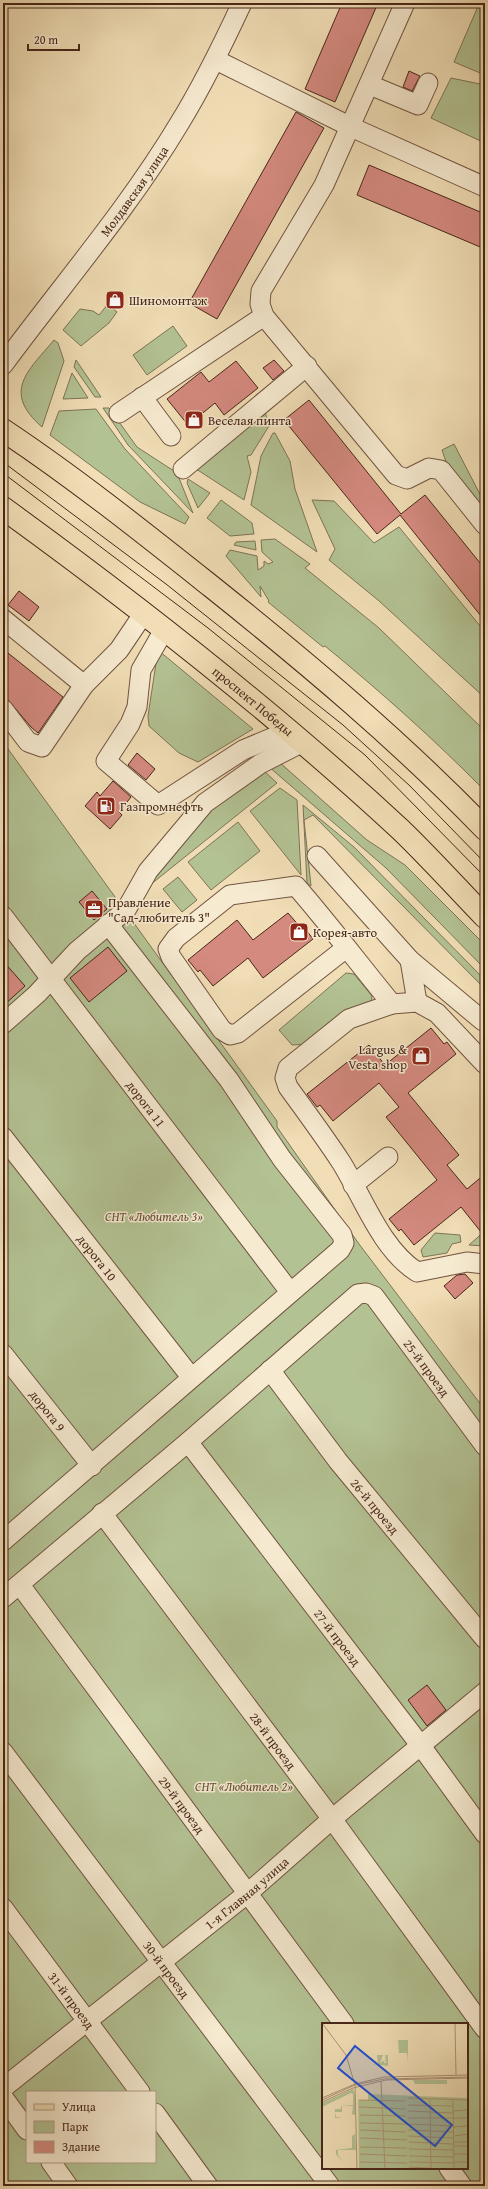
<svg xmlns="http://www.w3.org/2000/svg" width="488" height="2189" font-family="'Gentium Book Plus',serif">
<rect width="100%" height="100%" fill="#f1deb6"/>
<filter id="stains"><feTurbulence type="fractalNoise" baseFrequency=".005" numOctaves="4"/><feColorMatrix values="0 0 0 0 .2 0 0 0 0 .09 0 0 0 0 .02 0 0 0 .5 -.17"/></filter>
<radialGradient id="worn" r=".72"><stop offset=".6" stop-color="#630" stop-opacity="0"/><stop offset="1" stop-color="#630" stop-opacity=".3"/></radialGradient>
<g fill="#b3c293" stroke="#7e7456" fill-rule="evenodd">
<path d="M479 4 485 6V75L454 62Z"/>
<path d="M451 78 485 85V143L431 118Z"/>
<path d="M108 304 117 312 109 323 81 346 63 330 80 309 93 311 99 315Z"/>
<path d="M173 326 187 346 147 375 133 355Z"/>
<path d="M54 340 58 343 64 361 42 427C2 392 27 372 54 340Z"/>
<path d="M76 360 101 397H95L74 367Z"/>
<path d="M72 373 88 398 63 399Z"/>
<path d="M103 408H109L137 447 177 473 193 513 128 445Z"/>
<path d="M264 408 269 426 251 455 247 456 251 472 244 500 193 467Z"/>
<path d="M96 409 125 449 189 517 185 524 140 502 50 435 59 411Z"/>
<path d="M273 433H275L290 461 295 489 317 552 251 505 261 456Z"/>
<path d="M454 444 485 504V536L461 506 442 450Z"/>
<path d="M188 479 210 493 198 508 187 483Z"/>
<path d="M221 500 252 523 254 534 230 536 207 518Z"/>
<path d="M312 500 334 501 374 543 399 527 485 632V698L378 600 329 560 335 549Z"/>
<path d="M275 539 310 564 305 568 379 628 485 731V791C435 740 380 691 325 646L323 647 268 602 269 601 260 586 261 597 226 556 230 550 257 556 258 570 264 566V561L268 564 273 562 262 552 261 540Z"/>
<path d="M255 541 256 550 234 545 236 542Z"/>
<path d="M158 650 253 729 198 762 179 753 149 726 148 716Z"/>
<path d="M3 742 277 1121V1127L359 1244 485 1410V2186H3ZM323 2024H467V2168H323ZM27 2092H155V2162H27Z"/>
<path d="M278 761 367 840 405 865 485 945V969L386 868 268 766Z"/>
<path d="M263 770 277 783 150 885 151 877 212 805Z"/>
<path d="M280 788 297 800 301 875 250 811Z"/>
<path d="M303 805 354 847 485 980V989L313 815 304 820 311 886 307 883Z"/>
<path d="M238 822 260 851 211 890 188 862Z"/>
<path d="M178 877 197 900 182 912 163 889Z"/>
<path d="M346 973 354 974 372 996 371 1005 308 1044 292 1045 279 1030Z"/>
<path d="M485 1231V1246L469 1245Z"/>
<path d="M435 1233 460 1235 461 1242 452 1244 447 1253 423 1257 421 1250Z"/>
</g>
<g fill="#d58a80" stroke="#482618">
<path d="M342 3H378L335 102 305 89Z"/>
<path d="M409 71 420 76 412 91 403 87Z"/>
<path d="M296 112 324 128 217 319 189 303Z"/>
<path d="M369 165 485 214V249L357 195Z"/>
<path d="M274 360 284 371 273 380 263 368Z"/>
<path d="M236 361 258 388 224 415 215 403 188 425 167 399 201 372 209 382Z"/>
<path d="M309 400 401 514 425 495 485 569V621L400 515 377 534 284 420Z"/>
<path d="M19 591 39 607 29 621 8 605Z"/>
<path d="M3 649 63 697 38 733 31 727 3 694Z"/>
<path d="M137 753 155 769 146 780 128 765Z"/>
<path d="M113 781 131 797 119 812 122 815 110 829 85 806 97 792 100 796Z"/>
<path d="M92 891 107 909 94 920 79 902Z"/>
<path d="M288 913 301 928 303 926 313 939 263 978 248 958 213 986 200 970 198 972 188 960 237 920 253 940Z"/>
<path d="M108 947 127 971 89 1002 70 978Z"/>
<path d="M3 961 25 986 3 1006Z"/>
<path d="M431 1028 444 1044 447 1042 456 1054 408 1093 459 1155 447 1165 467 1189 485 1174V1237L461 1207 414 1245 401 1229 399 1231 389 1219 437 1180 386 1117 399 1107 379 1083 333 1121 320 1105 317 1107 307 1094 369 1045 385 1065Z"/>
<path d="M465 1274 473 1283 455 1299 444 1286 457 1275Z"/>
<path d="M427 1685 446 1710 427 1726 408 1700Z"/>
</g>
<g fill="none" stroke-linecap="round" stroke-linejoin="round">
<defs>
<g id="minor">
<path d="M405 3 324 185 261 291 260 304 264 316 396 475 407 479 429 468 441 470 485 525"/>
<path d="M216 60 351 127 485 187"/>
<path d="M370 85 418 105 428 83"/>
<path id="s1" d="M3 365C62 285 128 209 179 124 203 85 223 44 242 3"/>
<path d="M142 397 171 436"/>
<path d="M119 413 264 316"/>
<path d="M183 469 307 366"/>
<path d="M3 619 84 685 119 650 144 613"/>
<path d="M164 630 141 670 137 707 130 724 106 761 158 805 243 750 288 731"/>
<path d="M3 709 28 742 42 747 84 685"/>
<path d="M317 856 410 960 483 1021"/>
<path id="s2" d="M3 916 290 1292"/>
<path d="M346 948 238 1033 230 1035 222 1030 171 957 168 949 176 938 230 895 296 886C329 924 360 965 392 1004L417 1002 437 1013 485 1064"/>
<path d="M410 960 417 1002"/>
<path d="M392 1004 349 1019 288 1068 285 1078 288 1087C306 1112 324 1136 341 1162 363 1197 381 1249 417 1272L467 1262 485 1264"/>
<path d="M3 1024 37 994 77 951 126 910 148 871 205 803 260 764 301 743"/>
<path id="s3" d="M3 1137 191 1377"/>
<path d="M353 1185 388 1157"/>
<path id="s4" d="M3 1354 92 1466"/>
<path id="s5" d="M270 1370 338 1461 485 1639"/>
<path id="s6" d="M188 1442 421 1746 485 1834"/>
<path id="s7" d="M102 1513 332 1819 485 2029"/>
<path d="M3 1541 340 1250 344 1243 342 1235 282 1159 229 1080 108 924"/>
<path id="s8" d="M20 1585 344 2024"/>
<path id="s9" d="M3 1598 188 1442 358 1294 366 1293 374 1296 485 1446"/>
<path id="s10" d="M3 1752 330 2186"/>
<path id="s11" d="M3 1908 140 2092"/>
<path id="s12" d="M3 2088 248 1893 332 1819 485 1692"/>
<path d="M3 2097 27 2130"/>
<path d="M155 2113 208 2186"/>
<path d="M51 2162 68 2186"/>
<path d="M449 2168 462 2186"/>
</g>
<g id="major">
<path d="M3 430C75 478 144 533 212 587 307 663 400 741 485 829"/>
<path id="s13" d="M3 508C141 608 276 714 401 830 430 858 457 888 485 917"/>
</g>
</defs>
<use href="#minor" stroke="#725440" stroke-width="21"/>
<use href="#major" stroke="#482618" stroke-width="24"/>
<use href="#minor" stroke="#f6ead0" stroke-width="19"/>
<use href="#major" stroke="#f1deb6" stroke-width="22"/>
<g stroke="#482618" stroke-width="1">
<path d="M3 462 166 584 343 725 410 786 485 863"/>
<path d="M3 473 208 628 365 755 485 877"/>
</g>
</g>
<defs>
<symbol id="shop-square" viewBox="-11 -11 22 22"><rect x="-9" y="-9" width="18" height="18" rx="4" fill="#8f2418" stroke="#f6ead0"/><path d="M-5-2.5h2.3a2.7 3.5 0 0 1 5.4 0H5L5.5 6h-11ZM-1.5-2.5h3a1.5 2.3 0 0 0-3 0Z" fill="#fff"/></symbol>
<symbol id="fuel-square" viewBox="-11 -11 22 22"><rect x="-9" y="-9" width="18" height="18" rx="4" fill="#8f2418" stroke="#f6ead0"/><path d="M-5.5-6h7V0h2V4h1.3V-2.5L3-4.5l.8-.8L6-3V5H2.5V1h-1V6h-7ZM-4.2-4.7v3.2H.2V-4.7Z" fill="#fff"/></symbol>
<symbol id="office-square" viewBox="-11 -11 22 22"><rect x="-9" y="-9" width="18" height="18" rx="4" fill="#8f2418" stroke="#f6ead0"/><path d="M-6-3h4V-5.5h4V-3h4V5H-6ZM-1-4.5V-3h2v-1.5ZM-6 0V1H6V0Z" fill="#fff"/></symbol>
</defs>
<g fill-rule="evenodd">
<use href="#shop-square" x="104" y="289" width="22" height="22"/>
<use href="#shop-square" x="183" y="409" width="22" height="22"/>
<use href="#fuel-square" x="95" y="795" width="22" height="22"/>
<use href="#office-square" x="83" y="898" width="22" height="22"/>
<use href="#shop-square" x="288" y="921" width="22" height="22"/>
<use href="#shop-square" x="410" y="1045" width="22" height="22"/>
</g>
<g text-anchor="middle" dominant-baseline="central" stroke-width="3" stroke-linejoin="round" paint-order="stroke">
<g font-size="13" fill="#482618" stroke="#f6ead0">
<text stroke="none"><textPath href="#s1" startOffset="218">Молдавская улица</textPath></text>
<text stroke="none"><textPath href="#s13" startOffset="316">проспект Победы</textPath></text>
<text stroke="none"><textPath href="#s2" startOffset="236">дорога 11</textPath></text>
<text stroke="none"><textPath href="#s3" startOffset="153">дорога 10</textPath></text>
<text stroke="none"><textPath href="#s9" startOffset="573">25-й проезд</textPath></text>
<text stroke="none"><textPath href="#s4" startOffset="72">дорога 9</textPath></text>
<text stroke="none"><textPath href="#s5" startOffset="172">26-й проезд</textPath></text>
<text stroke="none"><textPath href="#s6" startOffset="246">27-й проезд</textPath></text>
<text stroke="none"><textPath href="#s7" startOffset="285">28-й проезд</textPath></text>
<text stroke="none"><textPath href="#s8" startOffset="273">29-й проезд</textPath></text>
<text stroke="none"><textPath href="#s12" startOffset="312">1-я Главная улица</textPath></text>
<text stroke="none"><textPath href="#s10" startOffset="272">30-й проезд</textPath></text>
<text stroke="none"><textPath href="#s11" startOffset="115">31-й проезд</textPath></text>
</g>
<g font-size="13" fill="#482618" stroke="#f6ead0" text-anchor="start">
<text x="129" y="300">Шиномонтаж</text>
<text x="208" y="420">Веселая пинта</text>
<text x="120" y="806">Газпромнефть</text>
<text x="108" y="902">Правление<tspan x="108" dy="15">"Сад-любитель 3"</tspan></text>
<text x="313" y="932">Корея-авто</text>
<text x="407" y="1049" text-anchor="end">Largus &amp;<tspan x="407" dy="15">Vesta shop</tspan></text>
</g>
<g font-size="13" font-style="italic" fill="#634d37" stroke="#f6ead0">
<text x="154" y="1216">СНТ «Любитель 3»</text>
<text x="244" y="1786">СНТ «Любитель 2»</text>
</g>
</g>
<g transform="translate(322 2023)">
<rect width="146" height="146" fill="#f1deb6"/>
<path d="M76 17H86V38L85 30H77ZM55 32H61L58 40 63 37 62 40H64L63 32H66V43L51 41H56ZM91 57H125V61H93ZM31 66 34 75 33 92 30 91 31 83H20V89H13L14 94 20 95H13V86H19V83L31 82V71L29 70 0 84V80ZM36 66V77H46V71L146 75V146H37ZM33 111 34 127H16V132L22 140 14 131V127L30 125V113Z" fill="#b3c293"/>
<path fill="none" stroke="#ad9477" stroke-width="1" d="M0 0 24 32 33 62 35 146M133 0 134 52M59 58 63 146M0 75 33 61 62 54 146 52M86 75 146 77M108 76 109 146M131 76 132 146M0 77 33 62 62 56 146 54M37 77 83 78M0 79 31 65 64 57 146 55M86 82 131 83M37 84 84 86M86 88 131 90M131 88 146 87M38 92 84 93M86 95H146M38 100 84 101M87 101 131 103M131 104 146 103M38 107 84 109M86 107 131 109M86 113 131 115M132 113 146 111M38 115 85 117M87 119 131 121M132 119H146M132 123H146M38 124 85 125M87 126 132 127M38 131 85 133M132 131H146M87 133 132 134M38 139 85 140M87 139 132 140M132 139H146M87 144 122 146"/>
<path fill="#1d4ed8" fill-opacity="0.15" stroke="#1d4ed8" stroke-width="2" d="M33 23 130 102 113 123 16 45Z"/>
<rect width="146" height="146" fill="none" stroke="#482618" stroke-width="2"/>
</g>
<rect width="488" height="2189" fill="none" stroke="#f1deb6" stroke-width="16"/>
<rect x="4" y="4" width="480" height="2181" fill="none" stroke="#482618" stroke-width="2"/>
<rect x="8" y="8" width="472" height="2173" fill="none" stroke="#482618"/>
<rect x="26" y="2091" width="130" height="72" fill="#f6ead0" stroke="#b09c86"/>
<rect x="34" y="2104" width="20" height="6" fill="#f1deb6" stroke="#b09c86"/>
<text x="62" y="2111" font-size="12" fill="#482618">Улица</text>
<rect x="34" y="2121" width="20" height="12" fill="#b3c293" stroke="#b09c86"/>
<text x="62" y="2131" font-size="12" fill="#482618">Парк</text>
<rect x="34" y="2141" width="20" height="12" fill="#d58a80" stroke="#b09c86"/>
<text x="62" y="2151" font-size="12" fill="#482618">Здание</text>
<path d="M28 44v6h51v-6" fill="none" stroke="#482618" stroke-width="2"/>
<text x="34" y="44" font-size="12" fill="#482618" stroke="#f6ead0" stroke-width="3" paint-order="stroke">20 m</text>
<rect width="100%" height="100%" filter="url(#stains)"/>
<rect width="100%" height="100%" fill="url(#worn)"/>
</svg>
